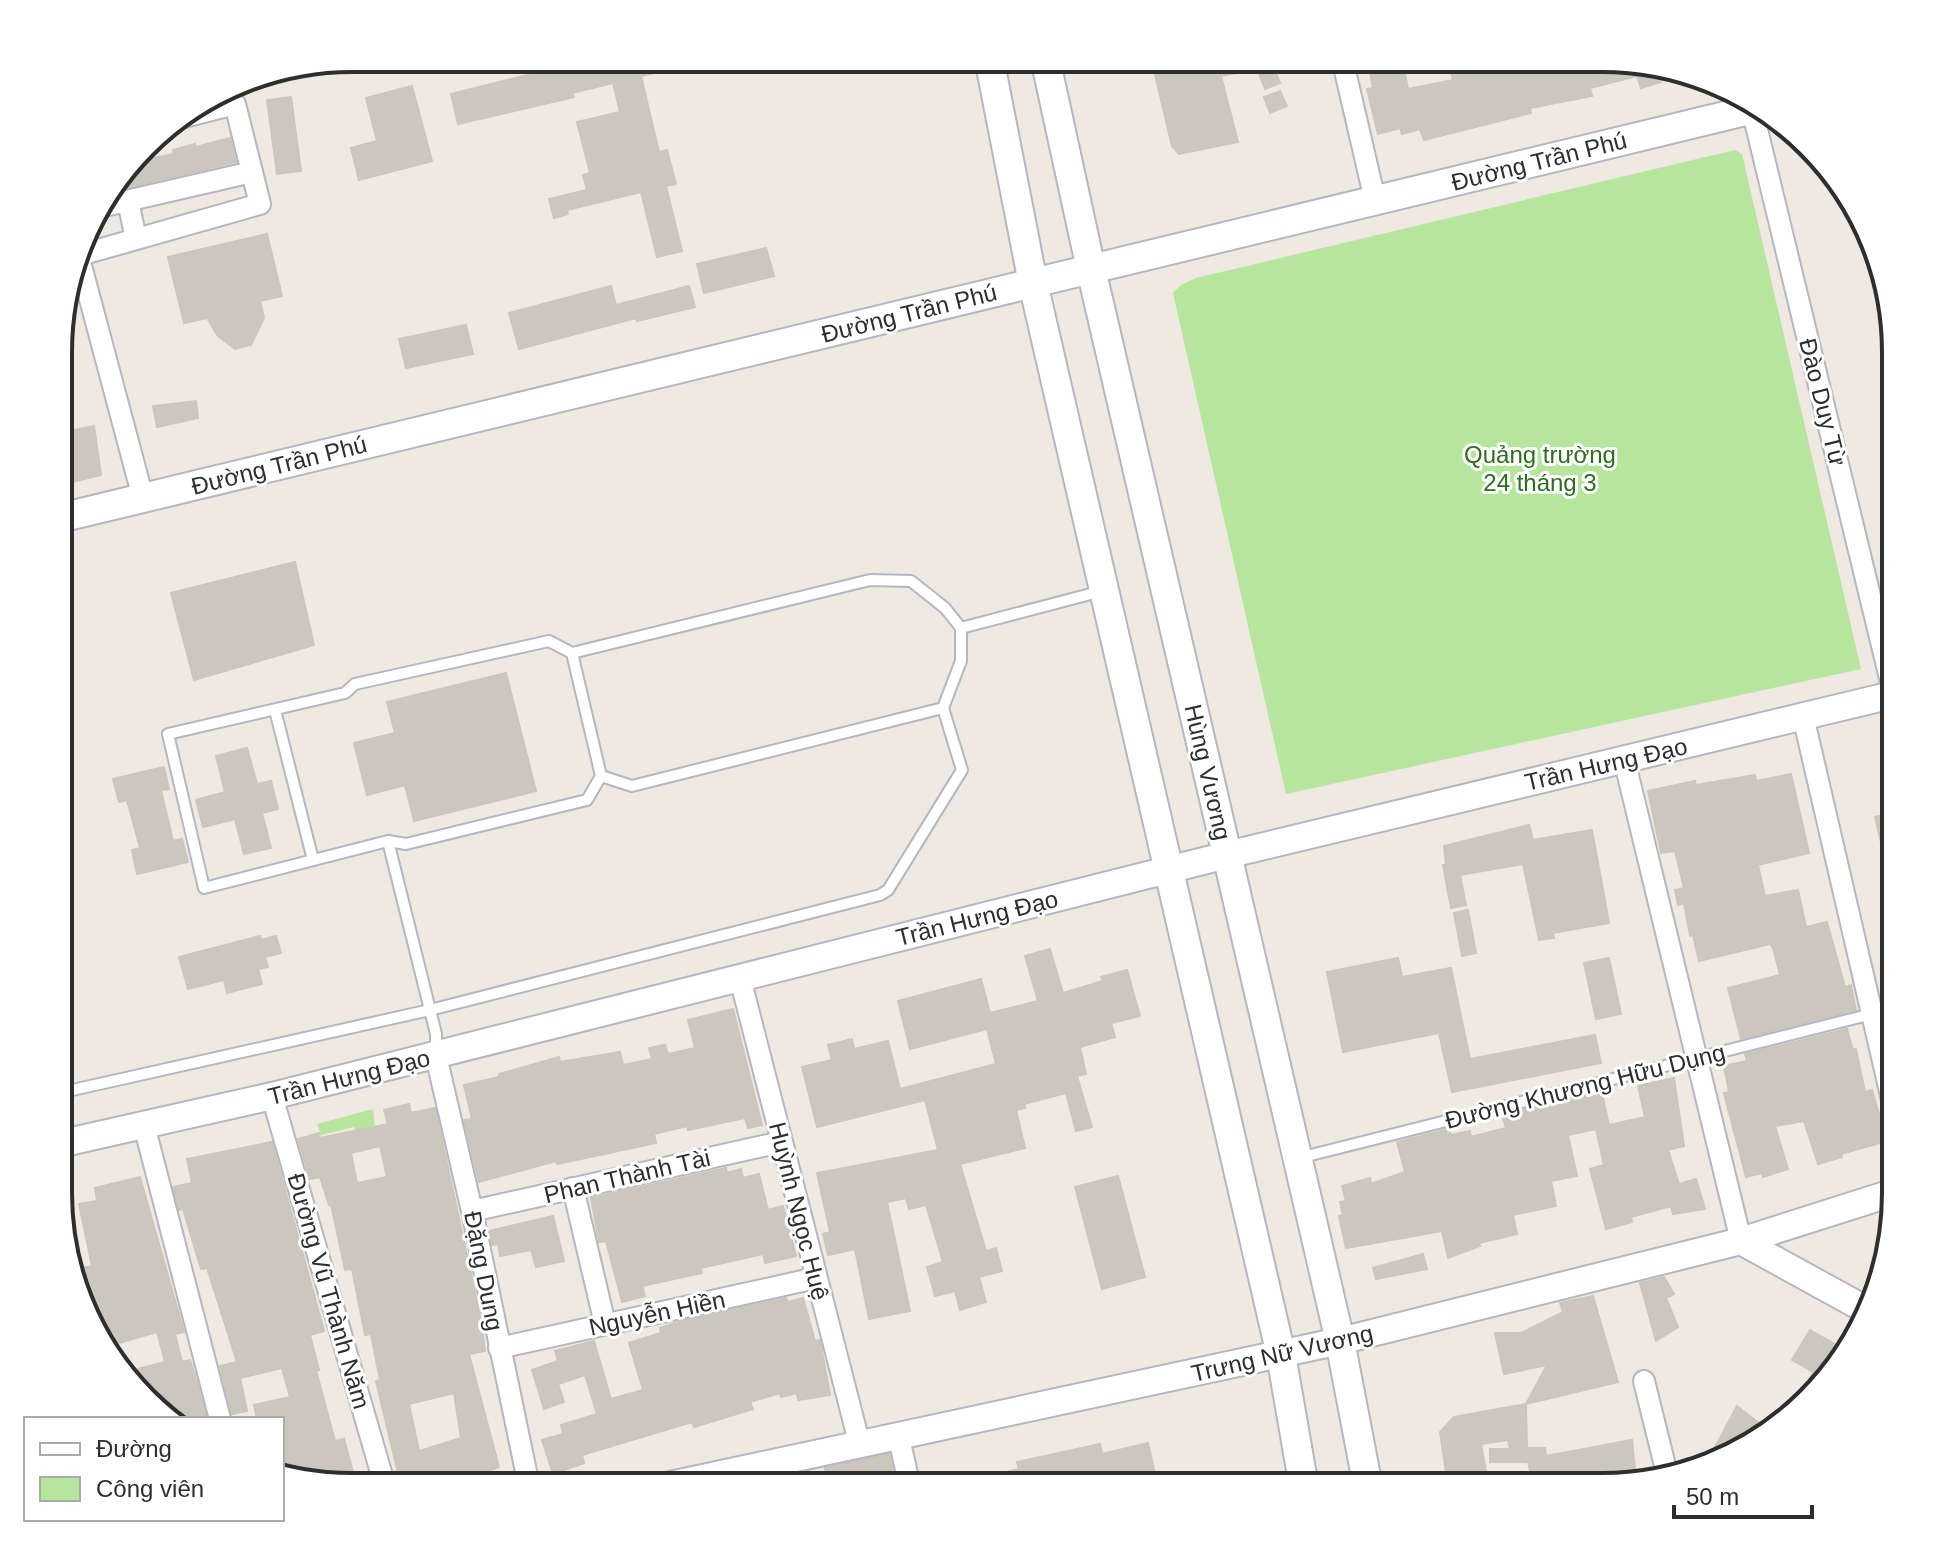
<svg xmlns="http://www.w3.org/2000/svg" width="1954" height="1545" font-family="Helvetica,sans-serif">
<rect width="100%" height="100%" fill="#efe9e1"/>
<g fill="#b6e59e">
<path d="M1735 150 1742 154 1861 669 1286 794 1173 293 1181 285 1196 278Z"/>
<path d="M373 1109 375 1131 357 1135 354 1127 321 1135 317 1124Z"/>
</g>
<g fill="#cbc7bf" stroke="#cbc5ba" stroke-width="2" fill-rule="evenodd">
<path d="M595 58H691L692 64 641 76 659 152 667 150 676 184 666 186 682 251 657 257 641 192 567 210 568 214 554 218 549 199 587 190 583 175 590 173 577 122 620 112 613 83 572 93 574 97 458 124 451 94Z"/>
<path d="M1151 58H1273V66L1280 83 1265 89 1257 69 1221 76 1238 142 1179 154 1172 146Z"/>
<path d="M1379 58H1402L1408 89 1453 80 1448 59H1538V61L1553 59H1621L1664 69 1658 70 1661 82 1641 88 1637 76 1590 88 1592 96 1530 108 1531 113 1424 140 1420 129 1402 134 1400 128 1378 134 1367 89 1373 88 1368 61Z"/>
<path d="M412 86 432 161 359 180 351 148 377 141 366 98Z"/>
<path d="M1280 91 1287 106 1270 113 1264 97Z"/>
<path d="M291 97 301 171 277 174 267 100Z"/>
<path d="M230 138 236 162 108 192 133 162 174 154 173 150 195 144 196 147Z"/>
<path d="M267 234 282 296 260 301 264 318 251 345 235 349 218 336 207 318 184 323 168 257Z"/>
<path d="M766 248 774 276 704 293 697 264Z"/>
<path d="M611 286 616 305 689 286 695 307 637 321 636 318 519 349 509 313Z"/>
<path d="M466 325 473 354 406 368 399 339Z"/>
<path d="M196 401 198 418 157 427 153 406Z"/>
<path d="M94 426 101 475 60 485V459L65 458 60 433Z"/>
<path d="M295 562 314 645 194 680 171 593Z"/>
<path d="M506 673 536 791 414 821 405 785 367 795 354 743 395 733 387 702Z"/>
<path d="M247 748 257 784 271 781 278 809 262 813 271 848 244 854 235 819 203 827 196 800 225 792 216 756Z"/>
<path d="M164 767 169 789 161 790 173 841 182 839 188 862 137 874 132 850 140 848 127 800 119 802 113 779Z"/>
<path d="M1791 774 1809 853 1758 865 1765 896 1798 890 1806 927 1827 922 1845 987 1851 985 1856 1010 1741 1039 1728 988 1780 975 1773 948 1770 944 1699 961 1693 935 1690 936 1684 903 1678 905 1675 890 1684 888 1675 851 1661 853 1648 791 1695 781 1696 785 1755 775 1756 781Z"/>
<path d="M1896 812V879L1890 880 1875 817Z"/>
<path d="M1529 825 1533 840 1592 830 1609 923 1553 933 1554 938 1539 940 1523 864 1460 875 1466 905 1451 908 1443 865H1446L1444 846Z"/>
<path d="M1468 910 1476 953 1462 956 1454 913Z"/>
<path d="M260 936 261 940 276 936 281 953 265 957 268 967 258 969 262 984 227 993 224 980 188 989 179 957Z"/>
<path d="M1050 949 1063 993 1103 981 1101 977 1127 970 1140 1016 1111 1023 1115 1037 1080 1047 1086 1074 1077 1076 1092 1127 1076 1131 1066 1093 1024 1104 1025 1108 1016 1110 1025 1148 960 1164 986 1251 996 1248 1002 1271 979 1277 986 1302 960 1310 955 1291 935 1296 927 1267 943 1262 926 1205 909 1209 906 1198 887 1202 910 1311 869 1319 855 1249 828 1255 823 1234 830 1232 817 1173 938 1150 925 1100 817 1127 802 1067 832 1060 828 1045 852 1039 854 1049 888 1041 900 1089 996 1064 987 1029 910 1049 898 1001 981 979 990 1013 1038 1001 1025 956Z"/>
<path d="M1398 958 1402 977 1451 968 1470 1059 1595 1035 1601 1063 1452 1092 1439 1033 1343 1052 1327 972Z"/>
<path d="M1609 958 1621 1014 1596 1019 1584 963Z"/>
<path d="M733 1009 762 1125 748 1128 745 1118 688 1130 687 1126 654 1134 656 1143 557 1164 556 1161 479 1182 464 1120 472 1119 464 1085 499 1077V1074L559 1057 560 1062 620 1052 623 1065 652 1059 649 1048 665 1045 668 1054 695 1048 688 1020Z"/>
<path d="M1847 1029 1853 1050 1856 1049 1865 1092 1872 1090 1887 1141 1841 1154 1842 1157 1818 1164 1804 1121 1775 1126 1788 1169 1763 1177 1762 1173 1746 1177 1724 1093 1729 1092 1724 1066 1747 1061 1745 1054Z"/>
<path d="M1674 1078 1684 1146 1668 1150 1679 1184 1696 1179 1705 1209 1673 1214 1671 1206 1631 1217 1632 1222 1606 1229 1590 1169 1604 1165 1596 1129 1568 1135 1577 1176 1551 1181 1556 1206 1513 1215 1517 1234 1479 1243 1480 1246 1448 1258 1442 1231 1346 1248 1339 1216 1343 1215 1340 1202 1346 1201 1342 1186 1370 1178 1371 1184 1405 1172 1397 1142 1449 1129 1451 1135 1470 1131 1471 1137 1506 1128 1502 1115 1585 1094 1586 1098 1602 1094 1609 1125 1645 1117 1638 1086Z"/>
<path d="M409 1104 411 1113 435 1108 481 1320 485 1351 469 1354 499 1467 443 1486H401L376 1381 380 1380 371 1334 365 1335 352 1269 345 1270 331 1204 329 1205 320 1177 310 1179 298 1139 319 1133 320 1138 388 1124 384 1110ZM380 1146 387 1177 357 1183 351 1153ZM454 1393 461 1438 419 1451 409 1404Z"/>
<path d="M272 1142 324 1331 310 1335 319 1370H316L335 1441 344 1439 357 1486H333L282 1474V1419H257L254 1405 290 1397 282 1368 240 1378 247 1411 232 1414 220 1366 237 1362 207 1268 201 1269 183 1209 179 1210 173 1187 192 1183 187 1159Z"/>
<path d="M726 1168 727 1173 741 1169 743 1178 759 1174 768 1210 783 1206 796 1256 765 1263 763 1254 701 1268 702 1273 642 1286 645 1296 622 1302 606 1241 599 1242 591 1198Z"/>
<path d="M1118 1176 1145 1277 1102 1289 1075 1187Z"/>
<path d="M140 1177 184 1332 175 1334 182 1362 190 1360 194 1372 207 1419H166L158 1414 126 1372 165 1362 157 1332 112 1345 103 1314 92 1317 85 1290 80 1291 74 1270 92 1266 79 1204 97 1201 95 1188Z"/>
<path d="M553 1216 564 1261 536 1267 531 1250 500 1256 498 1244 492 1245 489 1231Z"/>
<path d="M1423 1254 1427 1269 1376 1279 1373 1268Z"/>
<path d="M1664 1277 1674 1294 1666 1298 1678 1327 1656 1341 1640 1283Z"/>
<path d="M1593 1296 1618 1382 1526 1404 1547 1365 1504 1374 1495 1333H1521L1563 1312 1560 1303Z"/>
<path d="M786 1298 788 1302 803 1298 815 1341 820 1340 830 1395 798 1400 797 1393 781 1397 780 1393 750 1402 753 1409 694 1427 692 1422 582 1455 584 1463 553 1474 542 1440 563 1434 561 1425 597 1414 585 1375 558 1384 564 1402 544 1409 532 1370 558 1361 555 1351 594 1341 611 1399 643 1390 629 1343 661 1333 660 1328 684 1320Z"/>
<path d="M1810 1330 1838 1346 1823 1365 1833 1371 1820 1389 1808 1381 1813 1372 1792 1360Z"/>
<path d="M1526 1404 1527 1448H1545L1546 1456 1632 1440 1636 1480 1602 1487H1534L1528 1462H1490V1449H1510L1508 1440 1481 1444 1489 1487H1461L1447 1479 1440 1432 1454 1417Z"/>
<path d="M1737 1406 1765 1428 1715 1464 1705 1466Z"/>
<path d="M1148 1443 1158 1487H1121L1120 1482 1100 1487H969V1480L1019 1469 1017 1462 1100 1444 1102 1454Z"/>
<path d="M889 1454 897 1487H828L825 1468Z"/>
</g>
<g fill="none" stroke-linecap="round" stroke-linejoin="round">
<defs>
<g id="service">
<path d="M572 653 601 776 632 786 943 708 961 661V628"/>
<path d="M275 710 313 860"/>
<path d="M601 776 587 800 406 844 388 841 204 888 168 734 345 693 355 684 549 641 572 653 870 580 911 581 945 608 961 628 1102 591"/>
<path d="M388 841 436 1034V1054"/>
<path d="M59 1093 430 1010 880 895 888 890 962 770 943 708"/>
<path d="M1299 1158 1872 1014"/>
</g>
<g id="minor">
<path d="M1342 58 1375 200"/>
<path d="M1752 109 1894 695"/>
<path d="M128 201 136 239"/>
<path d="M96 208 252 172"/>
<path d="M80 255 260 204 235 104 180 118"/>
<path d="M79 258 143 498"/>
<path d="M1803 716 1895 1113"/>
<path d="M1624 759 1741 1241"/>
<path d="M740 978 859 1442"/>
<path d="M436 1056 472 1211 529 1486"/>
<path d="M272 1096 385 1486"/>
<path d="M144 1125 220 1419"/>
<path d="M573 1188 605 1324"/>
<path d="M472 1211 781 1142"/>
<path d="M499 1348 816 1278"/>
<path d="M1644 1381 1667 1474"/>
<path d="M898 1434 910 1487"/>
<path d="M1687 1470 1690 1469"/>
</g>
<g id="tertiary">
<path d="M59 1144 272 1096 1227 855 1896 694"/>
<path d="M1741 1241 1870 1312"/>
<path d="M661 1487 1340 1341 1741 1241 1895 1192"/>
</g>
<g id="secondary">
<path d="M989 58 1033 283 1281 1355 1304 1487"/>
<path d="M1045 58 1091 269 1340 1341 1368 1487"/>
<path d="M60 518 1758 108"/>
</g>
</defs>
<use href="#service" stroke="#b4b7c1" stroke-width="14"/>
<use href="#minor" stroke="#b4b7c1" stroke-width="24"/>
<use href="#tertiary" stroke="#b4b7c1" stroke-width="30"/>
<use href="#secondary" stroke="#b4b7c1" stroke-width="32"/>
<use href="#service" stroke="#fff" stroke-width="10"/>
<use href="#minor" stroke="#fff" stroke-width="20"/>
<use href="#tertiary" stroke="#fff" stroke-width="26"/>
<use href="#secondary" stroke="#fff" stroke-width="28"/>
</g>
<g text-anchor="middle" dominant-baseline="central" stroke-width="6" stroke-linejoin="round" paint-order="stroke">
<g font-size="24" fill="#2e2e2e" stroke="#fff">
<text transform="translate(1539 161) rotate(-14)">Đường Trần Phú</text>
<text transform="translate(909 313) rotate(-14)">Đường Trần Phú</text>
<text transform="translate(1823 402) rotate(76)">Đào Duy Từ</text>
<text transform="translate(279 465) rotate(-14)">Đường Trần Phú</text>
<text transform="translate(1606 764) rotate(-13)">Trần Hưng Đạo</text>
<text transform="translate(1208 772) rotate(77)">Hùng Vương</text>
<text transform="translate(977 918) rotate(-14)">Trần Hưng Đạo</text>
<text transform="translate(349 1077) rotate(-14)">Trần Hưng Đạo</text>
<text transform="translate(1585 1086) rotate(-14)">Đường Khương Hữu Dụng</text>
<text transform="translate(627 1176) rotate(-13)">Phan Thành Tài</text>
<text transform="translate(799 1211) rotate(76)">Huỳnh Ngọc Huệ</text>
<text transform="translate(484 1271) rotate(79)">Đặng Dung</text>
<text transform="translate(329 1291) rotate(74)">Đường Vũ Thành Năm</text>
<text transform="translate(657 1313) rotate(-12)">Nguyễn Hiền</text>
<text transform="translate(1282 1353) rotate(-13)">Trưng Nữ Vương</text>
</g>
<g font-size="24" fill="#2c6e1b" stroke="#fff">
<text x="1540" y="454">Quảng trường<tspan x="1540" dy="28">24 tháng 3</tspan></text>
</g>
</g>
<path d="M0 0H1954V1545H0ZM352 72H1602A280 280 0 0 1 1882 352V1193A280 280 0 0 1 1602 1473H352A280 280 0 0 1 72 1193V352A280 280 0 0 1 352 72Z" fill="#fff" fill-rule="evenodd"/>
<path fill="none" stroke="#2e2e2e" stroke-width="4" d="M352 72H1602A280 280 0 0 1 1882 352V1193A280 280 0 0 1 1602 1473H352A280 280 0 0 1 72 1193V352A280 280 0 0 1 352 72Z"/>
<rect x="24" y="1417" width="260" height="104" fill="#ffffff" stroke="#ababab" stroke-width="2"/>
<rect x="40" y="1443" width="40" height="12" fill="#ffffff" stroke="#ababab" stroke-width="2"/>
<text x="96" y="1457" font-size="24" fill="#2e2e2e">Đường</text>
<rect x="40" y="1477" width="40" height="24" fill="#b6e59e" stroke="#ababab" stroke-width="2"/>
<text x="96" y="1497" font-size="24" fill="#2e2e2e">Công viên</text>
<path d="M1674 1505v12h138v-12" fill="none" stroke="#2e2e2e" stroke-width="4"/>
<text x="1686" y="1505" font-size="24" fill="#2e2e2e" stroke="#ffffff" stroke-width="6" paint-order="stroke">50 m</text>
</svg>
